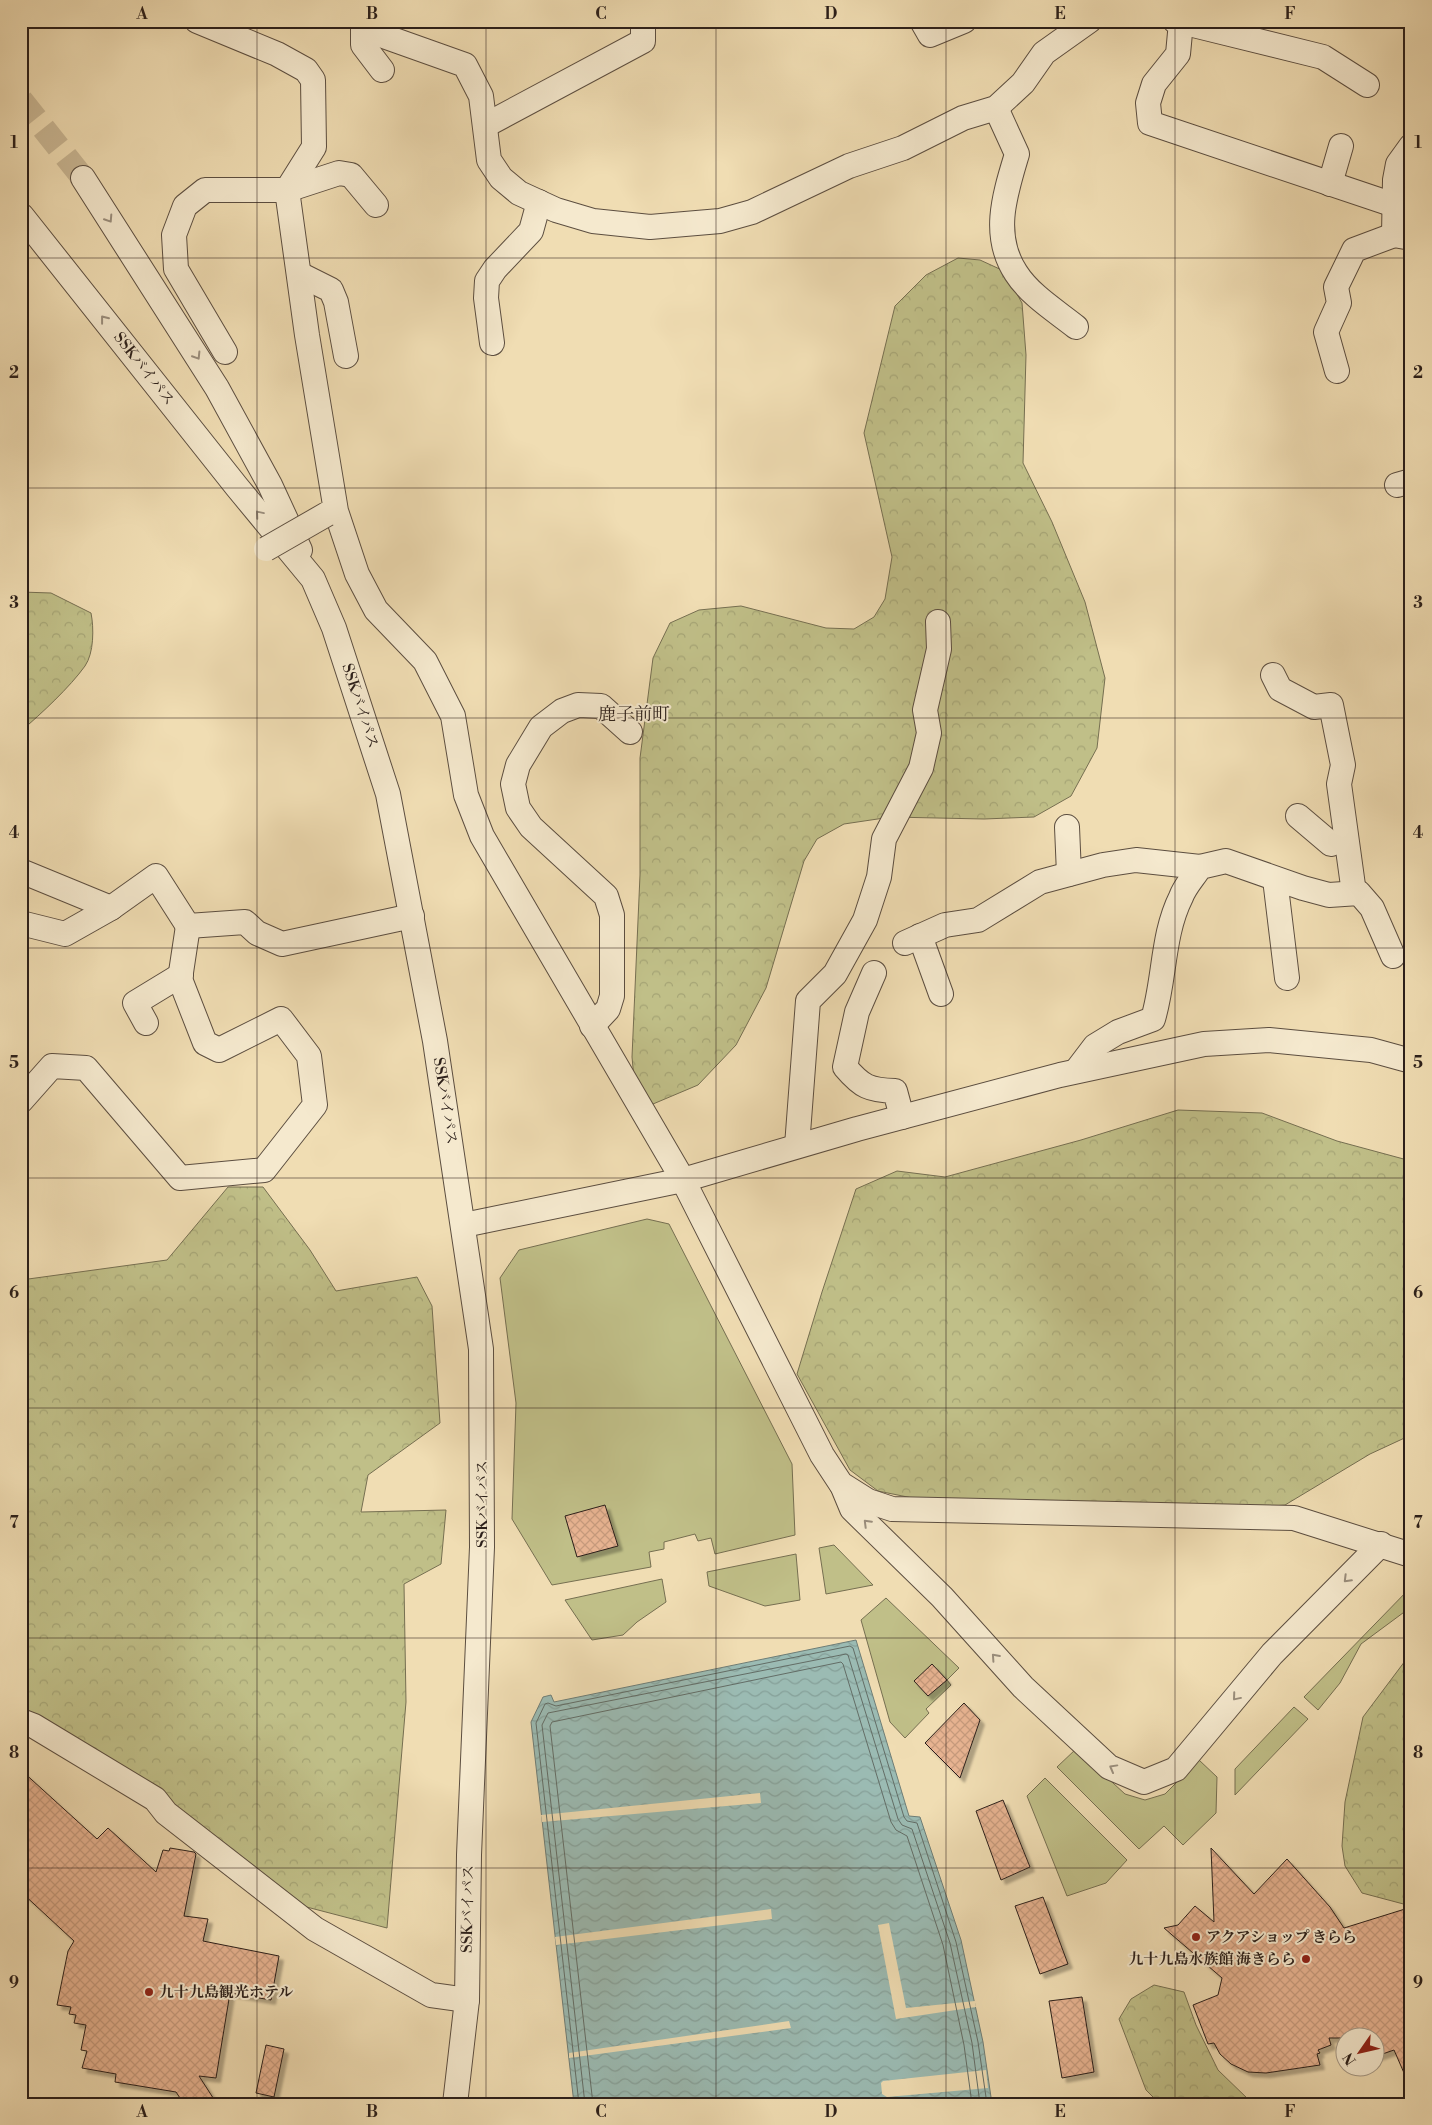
<svg xmlns="http://www.w3.org/2000/svg" width="1432" height="2125" font-family="'Libre Bodoni','Noto Serif JP',serif">
<defs>
<pattern id="forest-crowns" width="20" height="18" patternUnits="userSpaceOnUse" patternTransform="scale(1.25)"><rect width="20" height="18" fill="#c0bf88"/><path d="M2 6a3 3 0 1 1 6 0M12 15a3 3 0 1 1 6 0" fill="none" stroke="#a5a475"/></pattern>
<pattern id="water-waves" width="16" height="10" patternUnits="userSpaceOnUse" patternTransform="scale(1.25)"><rect width="16" height="10" fill="#9bbbb3"/><path d="M0 5q4-4 8 0t8 0" fill="none" stroke="#86a099"/></pattern>
<pattern id="building-cross-hatch" width="8" height="8" patternUnits="userSpaceOnUse" patternTransform="scale(1.25)"><rect width="8" height="8" fill="#e7b391"/><path d="M0 0l8 8M0 8l8-8" fill="none" stroke="#c69a7c"/></pattern>
<filter id="shadow"><feDropShadow dx="4.5" dy="4.5" stdDeviation="1" flood-color="#0004"/></filter>
</defs>
<rect width="100%" height="100%" fill="#f0ddb3"/>
<filter id="stains"><feTurbulence type="fractalNoise" baseFrequency=".004" numOctaves="4"/><feColorMatrix values="0 0 0 0 .2 0 0 0 0 .09 0 0 0 0 .02 0 0 0 .5 -.17"/></filter>
<radialGradient id="worn" r=".72"><stop offset=".6" stop-color="#630" stop-opacity="0"/><stop offset="1" stop-color="#630" stop-opacity=".3"/></radialGradient>
<g fill="#c0bf88" stroke="#766f51">
<path d="M647 1219 669 1224 792 1464 795 1535 715 1554 711 1538 698 1541 695 1534 664 1542V1549L649 1552 651 1567 552 1585 512 1519 516 1403 500 1278 519 1250Z"/>
<path d="M834 1545 873 1585 826 1594 819 1548Z"/>
<path d="M796 1554 800 1600 765 1606 709 1586 707 1572Z"/>
<path d="M662 1579 666 1602 637 1622 623 1635 592 1640 565 1600Z"/>
<path d="M1411 1587V1607L1361 1644 1340 1683 1318 1710 1304 1697Z"/>
<path d="M886 1598 959 1668 947 1680 951 1685 926 1709 929 1713 905 1738 890 1722 861 1620Z"/>
<path d="M1294 1707 1308 1719 1235 1795V1769Z"/>
<path d="M1076 1749 1125 1794 1145 1800 1165 1794 1199 1760 1217 1777 1216 1813 1183 1845 1164 1826 1139 1849 1057 1767Z"/>
<path d="M1045 1778 1127 1860 1106 1883 1067 1896 1027 1796Z"/>
</g>
<g fill="url(#forest-crowns)" stroke="#766f51">
<path d="M958 258 980 260 1004 271 1022 303 1026 355 1023 463 1052 522 1085 602 1105 678 1097 748 1071 796 1034 817 984 819 891 817 844 824 817 839 804 861 766 988 736 1045 698 1085 653 1104 636 1099 632 1057 640 875V758L653 658 670 623 699 610 741 606 826 628 854 629 874 617 885 599 892 557 864 433 895 306 926 275Z"/>
<path d="M21 592 51 593 91 613C94 628 94 653 85 666 70 687 41 714 21 731Z"/>
<path d="M1178 1110 1262 1113 1337 1141 1411 1161V1435L1370 1454 1285 1505 1247 1508 932 1502 878 1491 850 1470 797 1374 822 1292 856 1189 897 1171 945 1177 1081 1140Z"/>
<path d="M228 1187H263L310 1250 336 1291 417 1277 432 1306 440 1423 368 1475 361 1512 446 1510 441 1564 404 1584 406 1702 387 1928 299 1905 181 1811 21 1706V1280L167 1260Z"/>
<path d="M1411 1653V1906L1362 1893 1345 1866 1342 1846 1345 1802 1363 1717Z"/>
<path d="M1154 1985 1184 1992 1196 2025 1218 2070 1249 2100 1250 2104H1160L1146 2090 1119 2019 1131 1999Z"/>
</g>
<path fill="url(#water-waves)" stroke="#6e7d76" d="M856 1640 909 1816 920 1817 961 1940 983 2042 992 2104H574L531 1722 543 1697 551 1695 554 1702Z"/>
<g fill="#f0ddb3">
<path d="M760 1793 761 1803 542 1822 541 1815Z"/>
<path d="M771 1909 772 1919 556 1945 555 1937Z"/>
<path d="M889 1923 906 2008 975 2001 976 2007 896 2019 878 1925Z"/>
<path d="M789 2021 791 2028 569 2058V2053Z"/>
<path d="M986 2070 988 2088 887 2097 882 2094 881 2083 883 2081Z"/>
</g>
<g fill="none" stroke-linecap="round" stroke-linejoin="round">
<g stroke="#636d66" stroke-width="1">
<path d="M579 2104 536 1723 545 1704 548 1703 556 1706 850 1646 853 1648 904 1817 907 1821 917 1823 956 1942 978 2042 987 2104"/>
<path d="M585 2104 542 1725 548 1713 846 1654 848 1655 898 1819 902 1825 912 1829 950 1943 972 2043 980 2104"/>
<path d="M593 2104 550 1726 552 1722 841 1662 843 1664 891 1822 896 1830 907 1836 943 1945 964 2045 972 2104"/>
</g>
</g>
<g fill="url(#building-cross-hatch)" stroke="#2b1f1a" filter="url(#shadow)">
<path d="M605 1505 618 1546 577 1557 565 1516Z"/>
<path d="M932 1664 947 1680 928 1696 914 1681Z"/>
<path d="M964 1703 980 1720 960 1778 925 1743Z"/>
<path d="M21 1770 97 1839 108 1828 156 1872 163 1850 169 1851 170 1848 194 1852 196 1854 184 1916 208 1919 203 1941 279 1956 271 2000 230 1993 216 2078 199 2076 217 2104H184L176 2092 115 2082 116 2074 82 2068 87 2051 81 2050 86 2025 74 2023 76 2015 69 2014 71 2007 57 2005 68 1951 74 1941 21 1892Z"/>
<path d="M1003 1800 1030 1867 1001 1880 976 1811Z"/>
<path d="M1211 1848 1254 1894 1287 1859 1330 1907 1344 1928 1405 1909 1411 1927V2089L1394 2050 1374 2057V2038H1329L1331 2045 1318 2050 1320 2053 1317 2054 1320 2065 1266 2073 1248 2072 1231 2064 1220 2054 1214 2043 1208 2044 1193 2005 1218 1995 1222 1978 1164 1928 1178 1925 1195 1906 1214 1922Z"/>
<path d="M1043 1897 1068 1964 1040 1974 1015 1906Z"/>
<path d="M1082 1997 1094 2072 1062 2078 1049 2001Z"/>
<path d="M266 2045 284 2049 274 2097 256 2093Z"/>
</g>
<g fill="none" stroke-linecap="round" stroke-linejoin="round">
<path stroke="#c9b794" stroke-width="24" stroke-dasharray="24 12" stroke-linecap="butt" d="M21 100 83 178"/>
<defs>
<g id="minor">
<path d="M197 21 277 54 306 70 313 80 314 147 287 190 307 335 336 511 357 574 376 610 425 661 453 716 466 795 482 836 683 1180 822 1455 841 1484 868 1501 892 1509 1294 1518 1411 1555"/>
<path d="M363 21V45L382 70"/>
<path d="M367 21 375 33 465 65 481 96 489 160 501 178 519 193 556 210 593 221 650 227 720 221 752 212 849 166 903 148 963 118 996 108 1023 83 1044 53 1089 21"/>
<path d="M922 21 930 35 964 21"/>
<path d="M1175 21 1181 22 1178 54 1154 84 1148 103 1150 123 1394 205"/>
<path d="M1181 22 1323 57 1367 85"/>
<path d="M996 108 1017 154C1005 194 991 235 1016 273 1030 295 1056 311 1076 327"/>
<path d="M486 125 643 41V21"/>
<path d="M1411 146 1398 164 1395 180 1394 235 1411 238"/>
<path d="M83 178 217 388 270 485 300 550"/>
<path d="M1330 184 1341 146"/>
<path d="M22 216 237 487 313 579 334 628 388 794 435 1041 481 1349 482 1547 469 1855 467 2000 455 2104"/>
<path d="M299 274 331 290 336 302 346 356"/>
<path d="M492 343 486 298 487 281 495 269 531 231 539 202"/>
<path d="M225 352 176 269 174 235 185 206 205 190H287L339 173 351 175 376 205"/>
<path d="M1337 371 1326 332 1339 303 1336 287 1354 250 1394 235"/>
<path d="M1397 485 1411 481"/>
<path d="M1273 675 1280 689 1314 707 1331 705 1343 765 1339 784 1354 893"/>
<path d="M1298 816 1331 844"/>
<path d="M1067 827 1069 874"/>
<path d="M21 871 111 908"/>
<path d="M1275 879 1287 978"/>
<path d="M21 923 65 934 111 908 156 876 188 926 245 922 257 933 282 944 412 916"/>
<path d="M920 936 941 994"/>
<path d="M905 943 945 925 978 920 1040 882 1103 865 1136 860 1200 867"/>
<path d="M874 973 857 1012 845 1067C862 1087 869 1090 895 1091L902 1117"/>
<path d="M146 1023 135 1003 181 975"/>
<path d="M592 1026 608 1009 612 996V915L606 896 531 827 518 808 513 784 518 765 541 727 562 711 578 705 601 706 630 732"/>
<path d="M1076 1071 1095 1046 1118 1032 1153 1019C1165 979 1162 935 1181 897 1185 886 1194 877 1200 867L1226 861 1303 888 1329 895 1359 893 1372 908 1393 956"/>
<path d="M21 1101 52 1066 86 1068 180 1178 264 1170 315 1105 309 1056 281 1019 219 1050 205 1043 180 979 188 926"/>
<path d="M797 1146 808 1001 835 974 865 920 879 877 884 839 921 768 929 733 925 710 939 649 938 622"/>
<path d="M464 1225 683 1180 857 1129 1060 1075 1204 1044 1269 1040 1371 1050 1411 1061"/>
<path d="M842 1485 852 1509 942 1597 1023 1687 1109 1767 1144 1782 1176 1769 1272 1654 1381 1544"/>
<path d="M21 1721 34 1726 155 1799 166 1813 315 1929 431 1995 467 2000"/>
</g>
</defs>
<use href="#minor" stroke="#5c4e40" stroke-width="26"/>
<use href="#minor" stroke="#f5e9ce" stroke-width="24"/>
<defs>
<path id="minor-bridge" d="M266 549 327 514"/>
</defs>
<use href="#minor-bridge" stroke="#5c4e40" stroke-width="26" stroke-linecap="butt"/>
<use href="#minor-bridge" stroke="#f5e9ce" stroke-width="24"/>
</g>
<defs><path id="oneway-chevron" d="M-2-3.5L2.5 0L-2 3.5" fill="none" stroke-width="1.6" stroke-linecap="round" stroke-linejoin="round" transform="scale(1.25)"/></defs>
<g stroke="#9a8e7d">
<use href="#oneway-chevron" transform="translate(109 219) rotate(57)"/>
<use href="#oneway-chevron" transform="translate(104 319) rotate(-128)"/>
<use href="#oneway-chevron" transform="translate(197 356) rotate(58)"/>
<use href="#oneway-chevron" transform="translate(259 514) rotate(-130)"/>
<use href="#oneway-chevron" transform="translate(867 1523) rotate(-135)"/>
<use href="#oneway-chevron" transform="translate(1347 1579) rotate(135)"/>
<use href="#oneway-chevron" transform="translate(995 1657) rotate(-132)"/>
<use href="#oneway-chevron" transform="translate(1236 1697) rotate(130)"/>
<use href="#oneway-chevron" transform="translate(1113 1768) rotate(-151)"/>
</g>
<path fill="none" stroke="#2b1f1a" stroke-width="1" stroke-opacity="0.55" d="M257 21V2104M486 21V2104M716 21V2104M946 21V2104M1175 21V2104M21 258H1411M21 488H1411M21 718H1411M21 948H1411M21 1178H1411M21 1408H1411M21 1638H1411M21 1868H1411"/>
<g fill="#8f2418" stroke="#f5e9ce" stroke-width="2">
<circle cx="1196" cy="1937" r="5"/>
<circle cx="1306" cy="1959" r="5"/>
<circle cx="149" cy="1992" r="5"/>
</g>
<g text-anchor="middle" dominant-baseline="central" stroke-width="4" stroke-linejoin="round" paint-order="stroke">
<g font-size="15" fill="#2b1f1a" stroke="#f5e9ce">
<text transform="translate(144 369) rotate(52)">SSKバイパス</text>
<text transform="translate(360 706) rotate(72)">SSKバイパス</text>
<text transform="translate(445 1101) rotate(81)">SSKバイパス</text>
<text transform="translate(482 1504) rotate(-90)">SSKバイパス</text>
<text transform="translate(468 1909) rotate(-89)">SSKバイパス</text>
</g>
<g font-size="15" font-weight="bold" fill="#2b1f1a" stroke="#f5e9ce" text-anchor="start">
<text x="1206" y="1937">アクアショップ きらら</text>
<text x="1296" y="1959" text-anchor="end">九十九島水族館 海きらら</text>
<text x="159" y="1992">九十九島観光ホテル</text>
</g>
<g font-size="18" fill="#2b1f1a" stroke="#f5e9ce">
<text x="634" y="714">鹿子前町</text>
</g>
</g>
<rect width="1432" height="2125" fill="none" stroke="#f0ddb3" stroke-width="55"/>
<g transform="translate(1360 2052) rotate(236)"><circle r="24" fill="#f5e9ce" stroke="#a49886"/>
<path d="M0-4L9 19L0 12L-9 19Z" fill="#8f2418"/>
<text y="-8" font-size="14" font-weight="bold" text-anchor="middle" fill="#2b1f1a">N</text>
</g>
<rect x="28" y="28" width="1376" height="2070" fill="none" stroke="#2b1f1a" stroke-width="2"/>
<g font-size="16" text-anchor="middle" font-weight="bold" fill="#2b1f1a">
<text x="142" y="19">A</text>
<text x="372" y="19">B</text>
<text x="601" y="19">C</text>
<text x="831" y="19">D</text>
<text x="1060" y="19">E</text>
<text x="1290" y="19">F</text>
<text x="14" y="148">1</text>
<text x="1418" y="148">1</text>
<text x="14" y="378">2</text>
<text x="1418" y="378">2</text>
<text x="14" y="608">3</text>
<text x="1418" y="608">3</text>
<text x="14" y="838">4</text>
<text x="1418" y="838">4</text>
<text x="14" y="1068">5</text>
<text x="1418" y="1068">5</text>
<text x="14" y="1298">6</text>
<text x="1418" y="1298">6</text>
<text x="14" y="1528">7</text>
<text x="1418" y="1528">7</text>
<text x="14" y="1758">8</text>
<text x="1418" y="1758">8</text>
<text x="14" y="1988">9</text>
<text x="1418" y="1988">9</text>
<text x="142" y="2117">A</text>
<text x="372" y="2117">B</text>
<text x="601" y="2117">C</text>
<text x="831" y="2117">D</text>
<text x="1060" y="2117">E</text>
<text x="1290" y="2117">F</text>
</g>
<rect width="100%" height="100%" filter="url(#stains)"/>
<rect width="100%" height="100%" fill="url(#worn)"/>
</svg>
